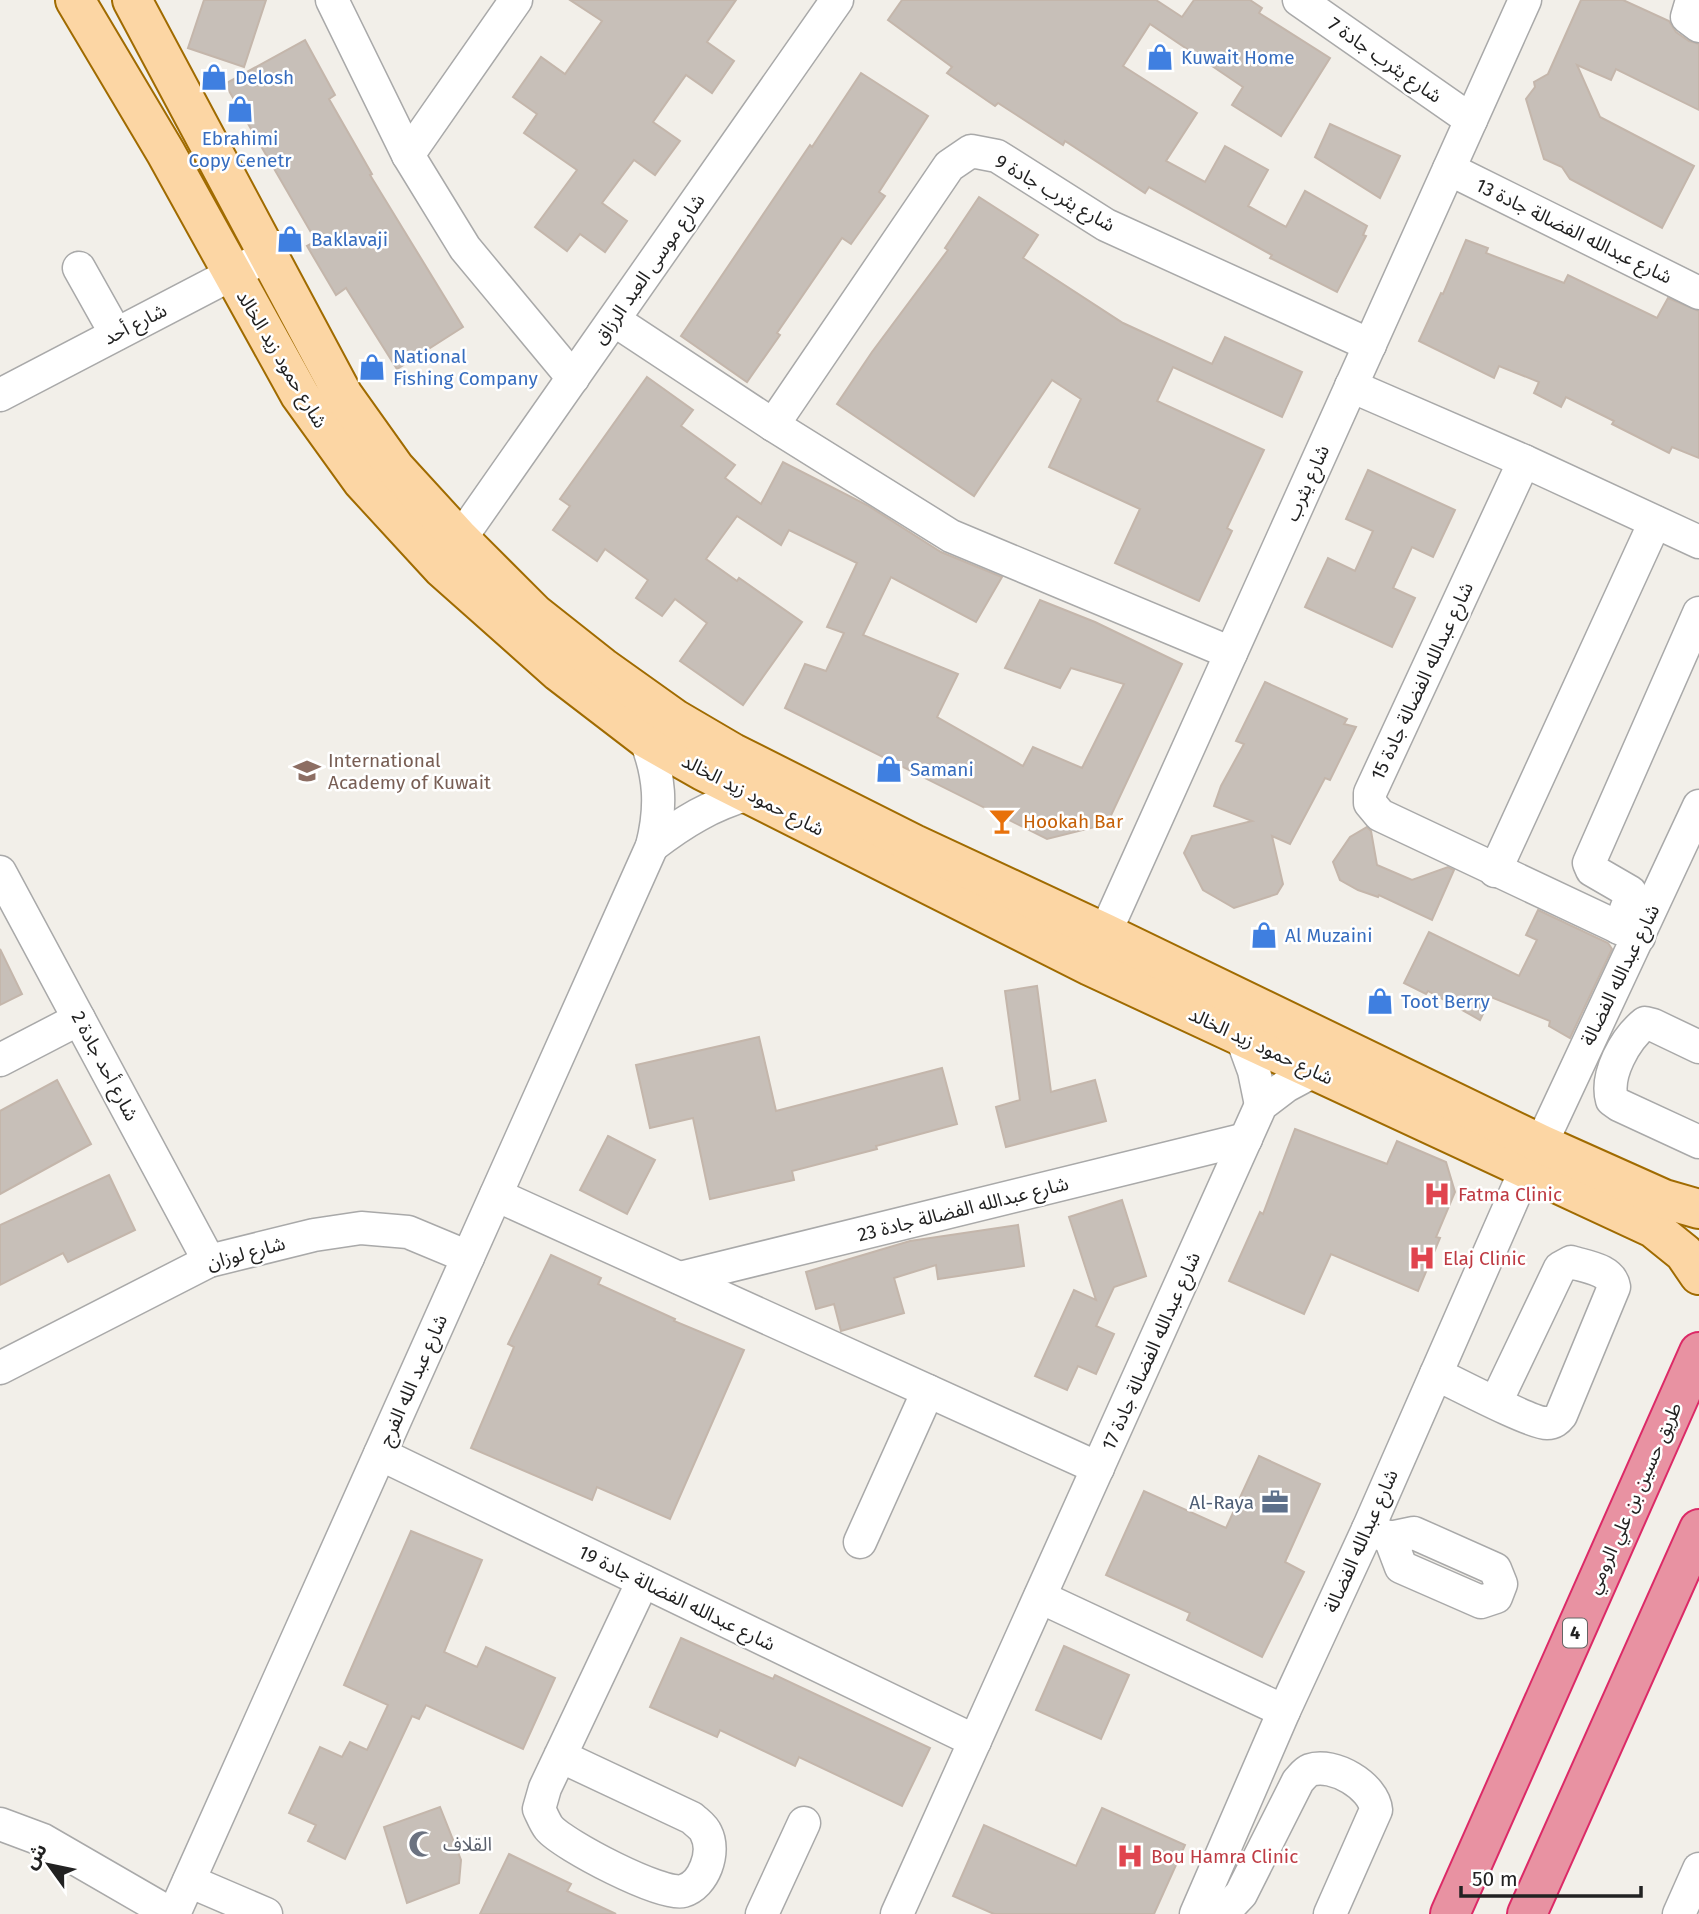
<svg xmlns="http://www.w3.org/2000/svg" width="1699" height="1914" font-family="'Fira Sans','Noto Sans Arabic',sans-serif">
<rect width="100%" height="100%" fill="#f2efe9"/>
<g fill="#c7bfb8" stroke="#c4b6ab" stroke-width="2">
<path d="M204 0H266L244 67 188 48Z"/>
<path d="M570 0H736L707 42 734 61 712 93 686 75 653 122 680 141 655 175 634 160 602 203 627 221 605 252 580 234 567 251 535 227 577 170 524 133 537 114 513 97 541 57 565 74 602 21Z"/>
<path d="M902 0H1156L1182 17 1194 0H1250L1262 8 1259 13 1330 58 1281 136 1232 105 1243 87 1150 24 1123 66 1197 113 1166 161 1205 182 1225 146 1268 170 1248 206 1286 227 1305 191 1367 226 1363 235 1366 236 1337 292 1270 258 1272 255 1149 187 1145 193 1065 141 1063 145 998 103 995 106 947 73 952 67 888 20Z"/>
<path d="M1581 0H1623L1669 21 1676 32 1689 41 1699 44V110L1616 69 1611 80 1577 65 1600 117 1694 166 1662 228 1570 179 1562 167 1544 159 1526 99 1535 87 1534 82 1548 74Z"/>
<path d="M305 40 335 95 329 99 372 174 370 175 463 327 397 369 346 288 336 295 307 246 316 241 225 84Z"/>
<path d="M861 73 928 116 879 192 885 196 851 244 842 238 777 333 780 335 747 382 681 336 810 145 812 147Z"/>
<path d="M1330 124 1400 156 1380 198 1315 157Z"/>
<path d="M979 197 1038 235 1023 258 1123 323 1212 364 1225 337 1302 372 1282 417 1173 367 1157 401 1264 450 1227 528 1232 531 1199 601 1115 563 1140 509 1049 467 1081 399 1052 380 974 496 837 404 872 352 948 250 945 248Z"/>
<path d="M1466 240 1488 248 1486 253 1564 283 1568 275 1657 318 1668 298 1699 311V458L1672 447 1669 453 1612 424 1614 421 1566 397 1561 407 1534 393 1539 382 1499 366 1494 378 1419 341 1441 293 1443 294Z"/>
<path d="M647 377 693 410 681 426 735 465 725 478 761 504 783 462 867 505 941 552 1002 577 976 622 891 577 863 635 958 674 937 717 1023 766 1033 747 1082 768 1124 684 1071 668 1060 688 1005 668 1040 600 1095 622 1182 664 1107 824 1047 839 785 708 805 664 826 671 844 633 827 627 857 563 789 530 781 545 737 516 706 559 737 581 739 578 802 622 743 705 680 661 707 623 675 599 662 616 636 598 648 580 605 549 597 561 553 530 570 506 560 499Z"/>
<path d="M1368 470 1455 510 1433 557 1412 547 1393 588 1415 598 1392 647 1305 607 1328 558 1355 571 1373 531 1346 519Z"/>
<path d="M1265 682 1347 719 1344 724 1356 727 1330 780 1325 778 1290 844 1272 836 1283 884 1277 894 1234 908 1203 890 1184 853 1192 836 1252 821 1214 806 1221 786 1244 744 1236 741Z"/>
<path d="M1367 827 1371 831 1377 865 1412 880 1448 867 1454 870 1432 920 1379 895 1378 897 1358 890 1340 880 1333 862 1350 837Z"/>
<path d="M1538 910 1608 943 1612 949 1570 1038 1549 1026 1550 1021 1491 997 1480 1020 1428 991 1426 994 1404 983 1429 932 1519 976 1537 940 1526 935Z"/>
<path d="M0 949 22 994 0 1005Z"/>
<path d="M1037 986 1051 1092 1095 1080 1106 1121 1006 1147 996 1107 1020 1100 1005 991Z"/>
<path d="M759 1037 776 1111 942 1068 957 1124 876 1146 877 1149 792 1171 794 1180 710 1199 693 1118 650 1128 636 1065Z"/>
<path d="M57 1080 91 1144 0 1194V1111Z"/>
<path d="M1295 1129 1387 1164 1397 1141 1446 1162 1455 1192 1436 1237 1440 1238 1418 1291 1331 1254 1304 1314 1229 1281 1260 1212 1263 1214Z"/>
<path d="M608 1136 655 1160 627 1214 580 1190Z"/>
<path d="M109 1175 135 1230 68 1262 63 1253 0 1285V1225Z"/>
<path d="M1122 1200 1146 1276 1114 1287 1096 1326 1114 1334 1096 1374 1078 1366 1067 1390 1035 1376 1074 1290 1096 1300 1069 1217Z"/>
<path d="M1018 1225 1024 1266 938 1279 936 1265 894 1278 904 1313 841 1331 834 1304 816 1309 806 1272 910 1241Z"/>
<path d="M551 1255 601 1278 598 1284 675 1319 674 1321 744 1350 670 1519 597 1487 592 1500 471 1448 514 1347 508 1344Z"/>
<path d="M1259 1456 1320 1484 1285 1562 1304 1572 1262 1657 1187 1620 1190 1613 1106 1575 1144 1491 1226 1528Z"/>
<path d="M411 1531 482 1560 444 1652 477 1667 486 1647 555 1678 523 1749 426 1705 419 1719 412 1716 345 1859 308 1841 316 1825 289 1813 320 1747 342 1757 350 1742 367 1750 388 1705 344 1685Z"/>
<path d="M681 1638 773 1679 775 1675 930 1748 902 1806 799 1757 795 1766 720 1730 717 1737 650 1707Z"/>
<path d="M1064 1646 1129 1675 1101 1739 1036 1710Z"/>
<path d="M440 1807 461 1860 459 1883 407 1903 384 1827Z"/>
<path d="M1102 1808 1185 1845 1154 1914H994L953 1896 984 1825 1076 1866Z"/>
<path d="M509 1854 571 1884 567 1891 616 1914H480Z"/>
</g>
<g fill="none" stroke-linecap="round" stroke-linejoin="round">
<defs>
<g id="minor">
<path d="M332 0 408 155 465 248 573 378"/>
<path d="M1299 0 1471 120"/>
<path d="M1692 0 1687 17 1699 26"/>
<path d="M408 155 516 0"/>
<path d="M1449 169 1699 293"/>
<path d="M79 268 116 334"/>
<path d="M614 320 773 425 951 536 1231 653"/>
<path d="M1351 386 1524 461"/>
<path d="M0 395 253 263"/>
<path d="M773 425 949 166 971 151 997 156 1106 225 1370 345"/>
<path d="M460 539 837 0"/>
<path d="M652 846C683 822 711 805 749 794"/>
<path d="M1495 871 1655 522"/>
<path d="M0 872 209 1261"/>
<path d="M1619 928 1630 899V892L1592 870 1589 863 1699 613"/>
<path d="M1639 937 1380 815 1370 803V793L1524 461 1699 542"/>
<path d="M1096 953 1525 0"/>
<path d="M1242 1038 1254 1071 1261 1105"/>
<path d="M1699 1047 1653 1025 1645 1023C1625 1039 1605 1075 1612 1100L1619 1105 1699 1142"/>
<path d="M0 1060 79 1019"/>
<path d="M1541 1144 1699 806"/>
<path d="M496 1195 1098 1468"/>
<path d="M680 1278 1246 1139"/>
<path d="M0 1368 209 1261 314 1235 361 1228 408 1232 468 1257"/>
<path d="M1436 1374C1455 1383 1533 1424 1547 1423 1554 1423 1557 1420 1561 1415L1614 1287C1611 1269 1586 1267 1571 1262L1560 1268 1496 1402"/>
<path d="M380 1454 975 1741"/>
<path d="M1368 1529 1390 1538 1414 1533 1495 1569 1501 1584 1496 1597 1481 1602 1401 1567 1390 1538"/>
<path d="M860 1542 928 1391"/>
<path d="M1040 1597 1284 1711"/>
<path d="M560 1756 692 1818C696 1822 704 1827 706 1833 716 1852 704 1885 683 1891 663 1897 563 1845 549 1828 545 1823 542 1815 539 1809L545 1788 643 1581"/>
<path d="M0 1824 43 1840 171 1914"/>
<path d="M189 1881 266 1914"/>
<path d="M1223 1913 1241 1894 1298 1781C1302 1777 1305 1772 1310 1770 1333 1762 1374 1786 1376 1810L1330 1914"/>
<path d="M174 1914 652 846C662 807 660 775 645 738"/>
<path d="M762 1914 804 1823"/>
<path d="M897 1914 1261 1105 1286 1086 1314 1071"/>
<path d="M1196 1914 1284 1711 1368 1529 1526 1169"/>
<path d="M1679 1914 1699 1869"/>
</g>
<g id="major">
<path d="M75 0 166 153 300 395 362 481 442 568 559 672 645 738 703 771 1090 966 1653 1228 1684 1253 1699 1275"/>
<path d="M132 0 343 395 395 468 460 539 535 614 602 667 675 719 733 753 914 844 1105 933 1541 1144 1664 1199 1699 1209"/>
</g>
<g id="highway">
<path d="M1450 1914 1699 1352"/>
<path d="M1527 1914 1699 1529"/>
</g>
</defs>
<use href="#minor" stroke="#a9a9a9" stroke-width="35"/>
<use href="#major" stroke="#a06b00" stroke-width="42"/>
<use href="#highway" stroke="#dc2a67" stroke-width="42"/>
<use href="#minor" stroke="#fff" stroke-width="32"/>
<use href="#major" stroke="#fcd6a4" stroke-width="38"/>
<use href="#highway" stroke="#e892a2" stroke-width="38"/>
</g>
<defs>
<symbol id="shop-bare" viewBox="-9 -9 18 18"><path d="M-5-2.5h2.3a2.7 3.5 0 0 1 5.4 0H5L5.5 6h-11ZM-1.5-2.5h3a1.5 2.3 0 0 0-3 0Z" fill="#3f7fe0" stroke="#fff" stroke-width="2.5" paint-order="stroke"/></symbol>
<symbol id="school-bare" viewBox="-9 -9 18 18"><path d="M0-5L7-2L0 1L-7-2ZM-4 1L0 2.5L4 1V4Q0 6-4 4Z" fill="#8d6e63" stroke="#fff" stroke-width="2.5" paint-order="stroke"/></symbol>
<symbol id="bar-bare" viewBox="-9 -9 18 18"><path d="M-6-5H6L.8 .8V4.5H3.5V6h-7V4.5H-.8V.8Z" fill="#e8710a" stroke="#fff" stroke-width="2.5" paint-order="stroke"/></symbol>
<symbol id="hospital-bare" viewBox="-9 -9 18 18"><path d="M-5-5h3v3.5h4V-5h3V5h-3V1.5h-4V5h-3Z" fill="#e0444e" stroke="#fff" stroke-width="2.5" paint-order="stroke"/></symbol>
<symbol id="office-bare" viewBox="-9 -9 18 18"><path d="M-6-3h4V-5.5h4V-3h4V5H-6ZM-1-4.5V-3h2v-1.5ZM-6 0V1H6V0Z" fill="#5c6f8a" stroke="#fff" stroke-width="2.5" paint-order="stroke"/></symbol>
<symbol id="mosque-bare" viewBox="-9 -9 18 18"><path d="M3.5-4.9A6 6 0 1 0 3.5 4.9A5 5 0 1 1 3.5-4.9Z" fill="#6b7280" stroke="#fff" stroke-width="2.5" paint-order="stroke"/></symbol>
</defs>
<g fill-rule="evenodd">
<use href="#shop-bare" x="1141" y="38" width="38" height="38"/>
<use href="#shop-bare" x="195" y="58" width="38" height="38"/>
<use href="#shop-bare" x="221" y="90" width="38" height="38"/>
<use href="#shop-bare" x="271" y="220" width="38" height="38"/>
<use href="#shop-bare" x="353" y="348" width="38" height="38"/>
<use href="#shop-bare" x="870" y="750" width="38" height="38"/>
<use href="#school-bare" x="288" y="752" width="38" height="38"/>
<use href="#bar-bare" x="983" y="802" width="38" height="38"/>
<use href="#shop-bare" x="1245" y="916" width="38" height="38"/>
<use href="#shop-bare" x="1361" y="982" width="38" height="38"/>
<use href="#hospital-bare" x="1418" y="1175" width="38" height="38"/>
<use href="#hospital-bare" x="1403" y="1239" width="38" height="38"/>
<use href="#office-bare" x="1256" y="1483" width="38" height="38"/>
<use href="#mosque-bare" x="403" y="1825" width="38" height="38"/>
<use href="#hospital-bare" x="1111" y="1837" width="38" height="38"/>
</g>
<g text-anchor="middle" dominant-baseline="central" stroke-width="5" stroke-linejoin="round" paint-order="stroke">
<rect fill="#fff" stroke="#646464" stroke-width="2" x="1563" y="1618.5" width="24" height="29" rx="5"/>
<g font-size="18" font-weight="bold" fill="#222">
<text x="1575" y="1633">4</text>
</g>
<g font-size="19" fill="#366cbe" stroke="#fff" text-anchor="start">
<text x="1181" y="57">Kuwait Home</text>
<text x="235" y="77">Delosh</text>
<text x="240" y="138" text-anchor="middle">Ebrahimi<tspan x="240" dy="22">Copy Cenetr</tspan></text>
<text x="311" y="239">Baklavaji</text>
<text x="393" y="356">National<tspan x="393" dy="22">Fishing Company</tspan></text>
<text x="910" y="769">Samani</text>
<text x="1285" y="935">Al Muzaini</text>
<text x="1401" y="1001">Toot Berry</text>
</g>
<g font-size="19" fill="#222" stroke="#fff">
<text transform="translate(1385 60) rotate(35)">شارع يثرب جادة 7</text>
<text transform="translate(1055 193) rotate(30)">شارع يثرب جادة 9</text>
<text transform="translate(1574 231) rotate(26)">شارع عبدالله الفضالة جادة 13</text>
<text transform="translate(649 269) rotate(-55)">شارع موسى العبد الرزاق</text>
<text transform="translate(135 324) rotate(-27)">شارع أحد</text>
<text transform="translate(282 359) rotate(59)">شارع حمود زيد الخالد</text>
<text transform="translate(1307 483) rotate(-66)">شارع يثرب</text>
<text transform="translate(1422 681) rotate(-65)">شارع عبدالله الفضالة جادة 15</text>
<text transform="translate(753 795) rotate(27)">شارع حمود زيد الخالد</text>
<text transform="translate(1620 975) rotate(-64)">شارع عبدالله الفضالة</text>
<text transform="translate(1261 1046) rotate(25)">شارع حمود زيد الخالد</text>
<text transform="translate(105 1066) rotate(62)">شارع أحد جادة 2</text>
<text transform="translate(963 1209) rotate(-14)">شارع عبدالله الفضالة جادة 23</text>
<text transform="translate(246 1253) rotate(-15)">شارع لوزان</text>
<text transform="translate(1151 1351) rotate(-66)">شارع عبدالله الفضالة جادة 17</text>
<text transform="translate(413 1380) rotate(-66)">شارع عبد الله الفرج</text>
<text transform="translate(1634 1498) rotate(-66)">طريق حسين بن علي الرومي</text>
<text transform="translate(1361 1541) rotate(-66)">شارع عبدالله الفضالة</text>
<text transform="translate(677 1598) rotate(26)">شارع عبدالله الفضالة جادة 19</text>
</g>
<g font-size="19" fill="#785e54" stroke="#fff" text-anchor="start">
<text x="328" y="760">International<tspan x="328" dy="22">Academy of Kuwait</tspan></text>
</g>
<g font-size="19" fill="#c56008" stroke="#fff" text-anchor="start">
<text x="1023" y="821">Hookah Bar</text>
</g>
<g font-size="19" fill="#be3a42" stroke="#fff" text-anchor="start">
<text x="1458" y="1194">Fatma Clinic</text>
<text x="1443" y="1258">Elaj Clinic</text>
<text x="1151" y="1856">Bou Hamra Clinic</text>
</g>
<g font-size="19" fill="#4e5e75" stroke="#fff" text-anchor="end">
<text x="1254" y="1502">Al-Raya</text>
</g>
<g font-size="19" fill="#5b616d" stroke="#fff" text-anchor="start">
<text x="443" y="1844">القلاف</text>
</g>
</g>
<g transform="translate(49 1865) rotate(303)" stroke="#ffffff" stroke-width="5" paint-order="stroke">
<path d="M0-5L12 26L0 18L-12 26Z" fill="#222222"/>
<text y="-10" font-size="19" font-weight="bold" text-anchor="middle" fill="#222222">ش</text>
</g>
<path d="M1461 1886v10h180v-10" fill="none" stroke="#222222" stroke-width="3.5"/>
<text x="1472" y="1886" font-size="21" fill="#222222" stroke="#ffffff" stroke-width="5" paint-order="stroke">50 m</text>
</svg>
